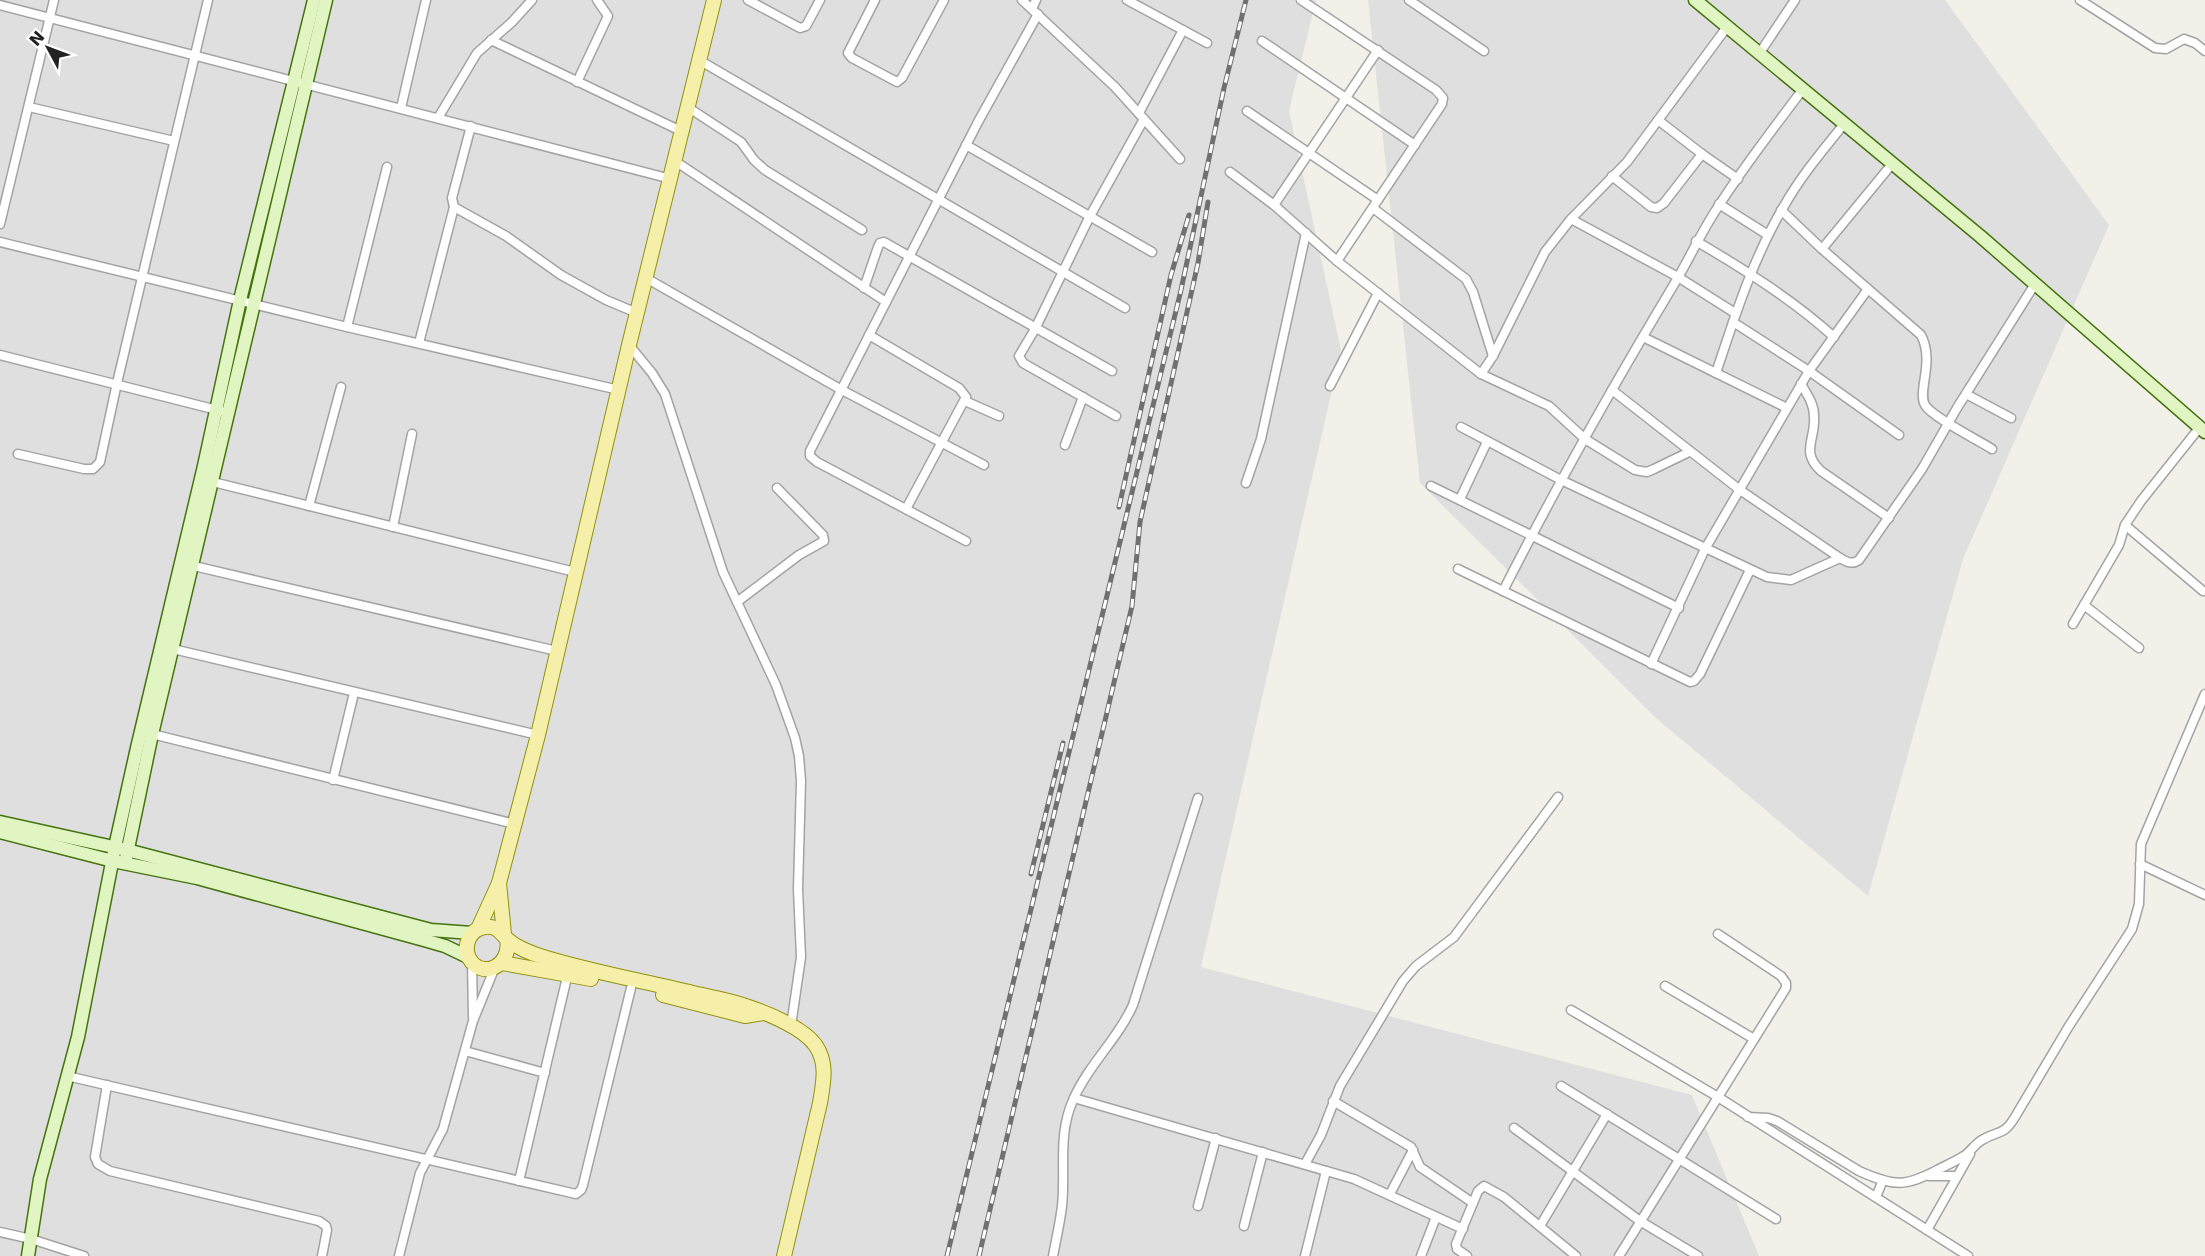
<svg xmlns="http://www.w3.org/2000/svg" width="2205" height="1256" font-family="'DejaVu Sans',sans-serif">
<rect width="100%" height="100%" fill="#f1f1e9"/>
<g fill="#dfdfdf">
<path d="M0 0H1316L1289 111 1341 350 1201 967 1692 1095 1759 1256H0Z"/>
<path d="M1368 0H1945L2109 225 1963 559 1868 896 1656 718 1420 483Z"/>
</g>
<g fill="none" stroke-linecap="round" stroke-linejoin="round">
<defs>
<g id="street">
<path d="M748 0 800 28 806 26 820 0"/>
<path d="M875 0 848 53 852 58 897 82 902 78 944 0"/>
<path d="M1022 0 1115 87 1180 159"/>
<path d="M1127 0 1207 43"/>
<path d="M1301 0 1436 90 1443 98 1442 104 1337 261"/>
<path d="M1409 0 1484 51"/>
<path d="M2080 0 2155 48 2166 49 2184 39 2195 43 2205 51"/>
<path d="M0 5 671 179"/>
<path d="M1032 9 1036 0"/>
<path d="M491 40 683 132"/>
<path d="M1262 41 1415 145"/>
<path d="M1759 54 1795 0"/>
<path d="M699 60 1125 308"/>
<path d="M577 82 608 16 597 0"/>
<path d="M29 107 174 141"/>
<path d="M401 108 426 0"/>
<path d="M689 108 741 142 754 160 765 170 862 230"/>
<path d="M1247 111 1378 200"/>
<path d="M1139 113 1183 30"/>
<path d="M438 118 477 53 512 22 532 0"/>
<path d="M1658 120 1702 154 1738 179"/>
<path d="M471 126 452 198 454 207 506 236 561 275 606 300 637 313"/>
<path d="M966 145 1152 252"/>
<path d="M675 161 886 302"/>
<path d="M1230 172 1274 205 1337 261 1481 374 1549 406 1585 439 1635 470 1647 472 1654 469 1689 452"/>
<path d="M1612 176 1651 207 1657 208 1664 203 1702 154"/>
<path d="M1719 204 1768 235"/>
<path d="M1274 205 1378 50"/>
<path d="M1373 208 1466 279 1473 292 1493 356"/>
<path d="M1781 210 1822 249 1921 335C1935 362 1917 391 1925 405 1932 417 1978 440 1992 449"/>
<path d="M1571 219 1678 277 1735 313"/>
<path d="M0 224 54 0"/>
<path d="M1696 241C1745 270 1792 299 1834 337"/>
<path d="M0 242 347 327 619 390"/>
<path d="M1822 249 1892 164"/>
<path d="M646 278 840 389 984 465"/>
<path d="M864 288 878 247 880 243 884 242 1112 371"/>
<path d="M1733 322 1809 371 1899 435"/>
<path d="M347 327 387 167"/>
<path d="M869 335 959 388 966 397 906 509"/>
<path d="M1643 337 1787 408"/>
<path d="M419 343 454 207"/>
<path d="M629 345 652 373 665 394 723 572 776 685 795 738 799 756 801 781 798 889 801 957 791 1026"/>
<path d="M0 355 221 411"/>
<path d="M1716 373C1735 316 1753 258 1784 206 1801 176 1823 150 1844 124"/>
<path d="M1481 374 1493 356 1545 252 1571 219 1627 162 1727 27"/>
<path d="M1801 384C1807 394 1814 404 1814 416 1816 439 1800 452 1821 471L1889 518"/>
<path d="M1330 386 1378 293"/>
<path d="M1612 390 1740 490 1840 558C1847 562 1852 565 1859 560L1922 469 1957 408 2035 284"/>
<path d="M1966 394 2011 418"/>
<path d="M965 401 999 416"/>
<path d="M1116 416 1023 363 1019 356 1035 329 1090 216 1144 119"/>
<path d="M1461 427 1561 480 1767 577 1791 580 1840 558"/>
<path d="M1065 445 1083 397"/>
<path d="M18 454 84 469H93L100 462 117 383 208 0"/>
<path d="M213 482 575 572"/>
<path d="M1246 483 1261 439 1306 233"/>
<path d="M1431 486 1679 608"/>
<path d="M1460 499 1487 442"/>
<path d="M309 506 341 387"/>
<path d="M2125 525 2203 591"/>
<path d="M393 527 412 434"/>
<path d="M966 541 817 462 810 456V451L978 122 1038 14"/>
<path d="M194 566 557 651"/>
<path d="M1458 569 1690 682 1694 681 1700 674 1750 570"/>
<path d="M1503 591C1556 487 1613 386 1673 286 1689 260 1701 232 1718 207 1744 166 1774 128 1803 89"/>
<path d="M737 602 799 555 824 541 823 535 777 488"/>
<path d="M2084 605 2139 648"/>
<path d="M2073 624 2119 545 2125 525 2141 501 2200 427"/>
<path d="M173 649 538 735"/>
<path d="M1651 664 1705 549 1809 371 1868 289"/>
<path d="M152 734 515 824"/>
<path d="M333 780 354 693"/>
<path d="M2140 864 2205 895"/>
<path d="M472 961 473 1017"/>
<path d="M1665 986 1754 1039"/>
<path d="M1571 1010 1718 1097 1968 1256"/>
<path d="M465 1051 545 1073"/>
<path d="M67 1076 576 1194 581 1190 583 1185 631 988"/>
<path d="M107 1085 95 1157 98 1164 110 1171 319 1221 326 1226 327 1230 322 1256"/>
<path d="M1561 1086 1776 1219"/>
<path d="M1074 1098 1354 1179 1463 1229"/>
<path d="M1333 1101 1411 1147 1420 1167 1473 1203"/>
<path d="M1748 1117 1768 1118 1777 1121 1859 1171C1895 1187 1905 1187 1939 1169 1947 1165 1956 1161 1964 1156 1971 1151 1975 1144 1982 1140 1998 1130 2003 1137 2015 1117L2069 1026 2132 929 2139 904 2141 844 2205 694"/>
<path d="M1514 1128 1640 1221 1698 1256"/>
<path d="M1305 1164 1321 1135 1340 1086 1403 981 1416 966 1454 937 1558 797"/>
<path d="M1929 1176H1957"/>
<path d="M519 1181 568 973"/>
<path d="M1390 1194 1413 1150"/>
<path d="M1876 1197 1883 1180"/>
<path d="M1198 1206 1216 1138"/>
<path d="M1244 1226 1263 1152"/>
<path d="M1540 1226 1607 1114"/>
<path d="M1927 1230 1970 1154"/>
<path d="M0 1232 31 1239 84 1256"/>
<path d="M399 1256 420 1173 443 1129 473 1021 495 967"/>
<path d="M1053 1256C1056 1240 1060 1223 1062 1206 1066 1168 1057 1134 1074 1098 1089 1064 1118 1039 1133 1005L1198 798"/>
<path d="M1305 1256 1326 1171"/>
<path d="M1421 1256 1436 1217"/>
<path d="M1467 1256 1457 1249 1456 1244 1478 1191 1484 1186 1504 1197 1576 1256"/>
<path d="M1619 1256 1786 988V983L1781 976 1718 934"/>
</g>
<g id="secondary">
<path d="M1695 0 1980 236 2205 432"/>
<path d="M0 822 127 850 431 930 472 933"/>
<path d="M0 832 113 861 197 878 424 940 445 946 468 957"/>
<path d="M125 863 152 734 326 0"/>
<path d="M28 1256 40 1179 78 1037 115 847 137 748 204 466 240 300 314 0"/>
</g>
<g id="primary">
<path d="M499 883 504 934"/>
<path d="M478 929 499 883 538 735 629 345 714 0"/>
<path d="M507 939C512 967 481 980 469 958 463 945 470 929 485 927 496 925 500 932 507 939 515 947 533 954 543 957 592 972 643 981 693 993 711 997 729 1000 746 1006 767 1013 804 1028 816 1046 828 1064 823 1084 820 1103L784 1256"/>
<path d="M502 963 591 979"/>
<path d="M663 995 745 1016 763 1013"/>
</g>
</defs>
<use href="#street" stroke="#a3a3a3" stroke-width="11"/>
<use href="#secondary" stroke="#45730e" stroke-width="15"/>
<use href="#primary" stroke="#91930c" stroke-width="16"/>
<use href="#street" stroke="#fff" stroke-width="8"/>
<use href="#secondary" stroke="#e1f5c3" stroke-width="12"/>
<use href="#primary" stroke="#f5efaa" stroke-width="14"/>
<defs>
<g id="rail">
<path d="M1119 507 1171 275 1189 215"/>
<path d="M1031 874 1063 743"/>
<path d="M947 1256 1181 290 1224 88 1246 0"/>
<path d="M979 1256 1132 606 1140 522 1198 263 1208 202"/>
</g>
</defs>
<use href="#rail" stroke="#707070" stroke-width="5"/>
<use href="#rail" stroke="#fff" stroke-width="3" stroke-dasharray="9" stroke-linecap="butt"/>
</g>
<g transform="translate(48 48) rotate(311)" stroke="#ffffff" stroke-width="4.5" paint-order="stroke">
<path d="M0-4.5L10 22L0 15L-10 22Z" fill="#222222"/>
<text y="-9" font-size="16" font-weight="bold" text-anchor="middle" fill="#222222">N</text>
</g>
</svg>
